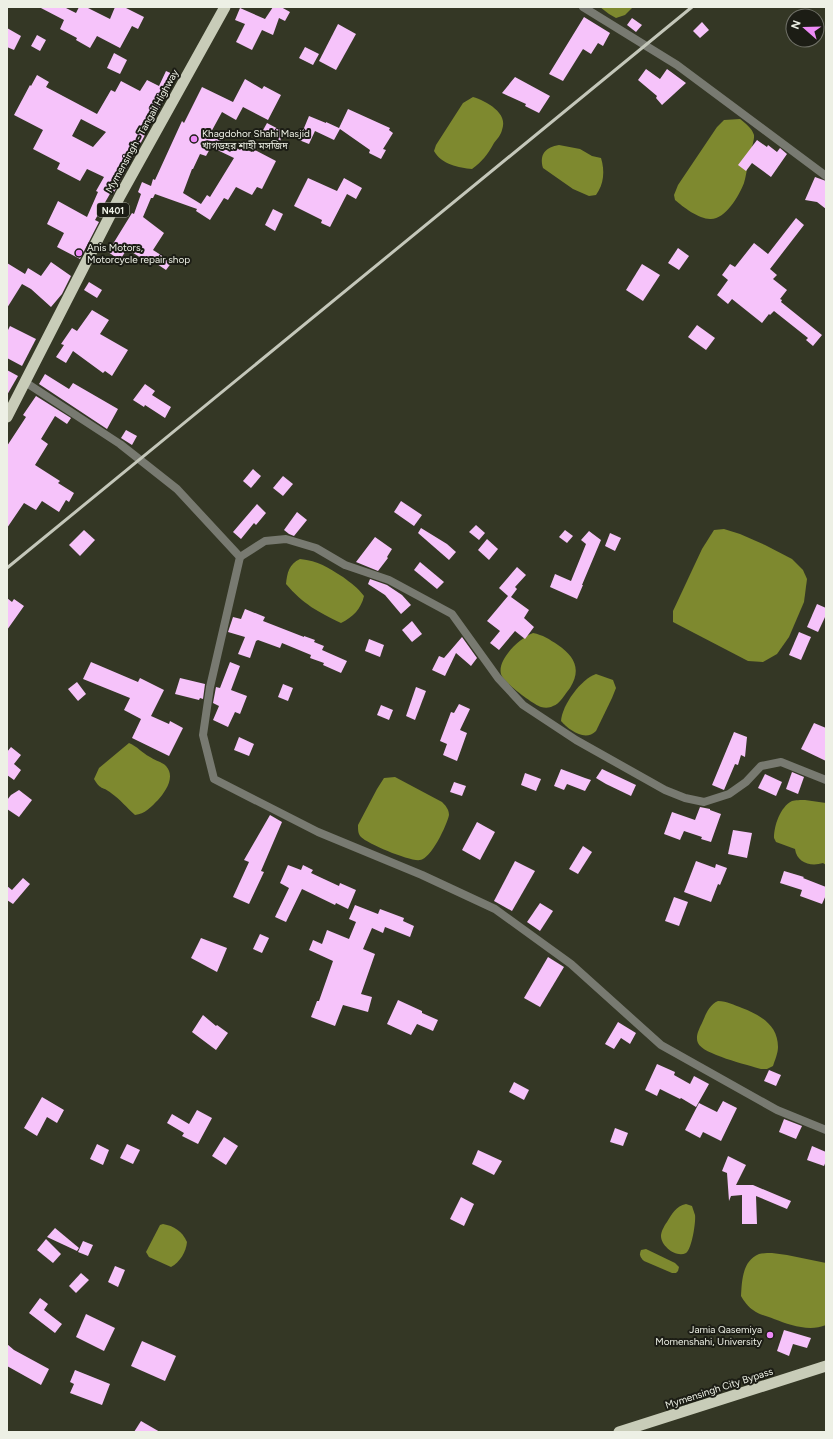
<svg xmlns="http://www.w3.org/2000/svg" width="833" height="1439" font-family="Figtree,'Noto Sans Bengali',sans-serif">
<rect width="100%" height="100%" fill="#343725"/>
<g fill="#7e892f">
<path d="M600 7H633L625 15 616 18 609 14Z"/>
<path d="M473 97C486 101 509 113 502 130 501 135 497 139 494 143 488 154 482 162 472 169 459 168 441 164 434 151L436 145 463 103Z"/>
<path d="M740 119C745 123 752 128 754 135 755 140 749 155 748 162 747 169 746 176 744 183 739 196 725 220 710 219 699 219 683 207 675 200L674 195 678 185 717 127 724 120Z"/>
<path d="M559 145 580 149 592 156 601 158C605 171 604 184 596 195L589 196 573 189 543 168C539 154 546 147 559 145Z"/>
<path d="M724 529 740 534 765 545 792 559 803 570 807 579 804 602 789 637 777 654 763 662 748 661 673 622V611L702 549 714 530Z"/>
<path d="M300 559C319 561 327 567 343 577 351 583 358 588 364 596 361 609 353 617 341 623 318 612 303 604 286 584 287 573 289 564 300 559Z"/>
<path d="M533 633C543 635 549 639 558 645 574 656 582 669 570 688 565 694 560 704 553 706 550 708 545 708 541 707 533 704 503 682 501 674 497 659 520 638 533 633Z"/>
<path d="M596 674 613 680 616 688 612 698 596 731C585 742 569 730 561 721 562 705 581 679 596 674Z"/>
<path d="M129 743C138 747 141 752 150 757 154 760 162 762 166 766 176 777 165 792 158 800 151 807 145 814 135 815 127 808 120 799 111 793 103 786 101 791 94 779L99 768Z"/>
<path d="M395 777 442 802C445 805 449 809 449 815 447 825 431 859 420 860 411 862 368 844 361 837 358 834 358 830 358 825L377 789 384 778Z"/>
<path d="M805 800 826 803V865L823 863C811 867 797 863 795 849L776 842 774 838C774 826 780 807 792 801 795 800 801 800 805 800Z"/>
<path d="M718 1001C727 1001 734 1005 742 1008 760 1015 778 1025 778 1047 778 1053 775 1060 773 1066L767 1069H761C748 1065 702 1054 698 1043 695 1037 699 1029 702 1023 706 1014 709 1005 718 1001Z"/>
<path d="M686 1204 692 1206C693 1209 694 1212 695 1215 696 1221 692 1249 686 1253 676 1258 661 1246 661 1236 661 1232 664 1226 667 1222 672 1214 676 1206 686 1204Z"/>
<path d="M163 1224C174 1226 182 1231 187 1242 186 1252 180 1262 171 1267L149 1257 146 1252 160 1225Z"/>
<path d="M646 1249 675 1263 679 1267 678 1271 676 1273H672L644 1261C640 1257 639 1255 641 1250Z"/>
<path d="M772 1253 787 1255 826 1263V1325C809 1332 790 1325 774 1319 767 1316 759 1315 753 1310 748 1307 744 1301 741 1296 742 1281 742 1261 759 1254 763 1253 768 1253 772 1253Z"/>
</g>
<g fill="#f6c3fa" fill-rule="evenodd">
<path d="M39 7H64L76 13 79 7H86L110 19 115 7H124L144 17 138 29 132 26 120 48 97 36 90 48 76 40 77 38 60 29 64 20Z"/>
<path d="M273 7H281L290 12 285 21 279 18 273 35 262 30 252 50 236 42 245 24 235 20 240 8 265 19Z"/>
<path d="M584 17 610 33 603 46 598 43 591 54 583 49 563 81 549 74Z"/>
<path d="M632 18 642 25 636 32 627 25Z"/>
<path d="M702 22 709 30 700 38 693 31Z"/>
<path d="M338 24 356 34 336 70 319 61Z"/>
<path d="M7 28 21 36 14 50 7 47Z"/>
<path d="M37 35 46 40 40 51 31 46Z"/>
<path d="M305 47 319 54 313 65 299 58Z"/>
<path d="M114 53 127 60 120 74 107 68Z"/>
<path d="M646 69 660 79 667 69 686 83 662 105 656 98 657 96 638 80Z"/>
<path d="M166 71 177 76 113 194 111 192 95 220 99 222 80 259 57 247 64 233 47 224 58 201 87 217 98 192 96 191 104 177 87 169 80 181 57 169 60 163 33 149 43 130 14 115 30 85 31 86 37 75 49 82 46 87 97 114 111 90 115 92 121 81 140 91 147 80 159 86ZM81 119 106 132 93 147 72 136Z"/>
<path d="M515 77 550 96 539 113 525 106 526 104 502 93Z"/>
<path d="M245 79 262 89 264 86 281 95 268 120 243 107 236 120 222 112 210 134 240 150 242 148 252 152 253 149 276 161 262 189 257 187 252 195 236 187 228 200 224 198 210 220 196 211 197 209 155 194 153 198H151L143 217 164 233 153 250 172 262 166 270 151 260 149 263 127 249 120 260 108 252 132 213 134 214 141 194 138 192 142 182 151 186 153 179 155 180 182 121 184 123 202 87 233 102ZM211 147 234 158 210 197 207 195 201 204 183 193 192 169H193L200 154 206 156Z"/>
<path d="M348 109 390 128 389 130 393 133 383 149 386 150 381 159 369 153 370 150 340 129 334 140 315 131 309 144 299 140 309 116 326 123V122L339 128Z"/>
<path d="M267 123 284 132 280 141 262 132Z"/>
<path d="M757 140 767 147 768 145 777 152 780 148 787 154 771 177 752 163 746 171 738 165Z"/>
<path d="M815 177 826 181V209L817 202 805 200Z"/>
<path d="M308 178 337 191 344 178 362 188 356 199 347 194 330 227 321 223 322 220 294 206Z"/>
<path d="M273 209 283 214 275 231 265 225Z"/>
<path d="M796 218 804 225 770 269 777 275 773 279 787 290 780 299 782 300 781 302 822 335 813 346 806 340 808 338 774 311 770 315 769 314 762 323 732 299 728 304 717 295 728 280 722 275 730 264 735 267 754 243 768 254Z"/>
<path d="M678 248 689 256 679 270 668 263Z"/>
<path d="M51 262 71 276 62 294 51 307 31 289 22 284 7 308V263L25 274 28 268 41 276Z"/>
<path d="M642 264 660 275 643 301 626 290Z"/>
<path d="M89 282 102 290 97 298 84 290Z"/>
<path d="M92 310 109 320 100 334 128 350 112 376 105 371 103 373 73 351 66 363 56 357 64 345 61 344 72 328 77 331Z"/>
<path d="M697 325 715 338 706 350 688 337Z"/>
<path d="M10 326 36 339 22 366 7 358V332Z"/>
<path d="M7 370 18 376 7 395Z"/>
<path d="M45 374 69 389 73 383 118 409 107 429 39 384Z"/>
<path d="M145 384 155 391 152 395 171 407 165 418 145 405 144 407 133 400Z"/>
<path d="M36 396 71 418 67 424 55 416 41 439 48 444 35 465 60 481 58 483 74 493 69 502 66 500 59 512 42 501 36 510 24 503 7 528V446L26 417 23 415Z"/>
<path d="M126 430 137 436 132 445 121 438Z"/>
<path d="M253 469 261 476 251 488 243 481Z"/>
<path d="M283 476 293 484 283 496 273 488Z"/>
<path d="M401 501 422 515 414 526 394 512Z"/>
<path d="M257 504 266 513 256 525 254 523 241 539 233 532Z"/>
<path d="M297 512 307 520 294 536 289 534 284 530Z"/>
<path d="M476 525 485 533 479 540 469 532Z"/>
<path d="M421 528 447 544 456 552 449 560 418 533Z"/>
<path d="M84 530 95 540 80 556 69 545Z"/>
<path d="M565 530 573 536 567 543 559 537Z"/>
<path d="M589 531 601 540 582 585H583L577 599 550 587 555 574 571 581 586 544 581 540Z"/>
<path d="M610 533 621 538 615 551 605 546Z"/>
<path d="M375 537 392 549 387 557 388 558 378 571 356 562Z"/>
<path d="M487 539 498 549 489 560 478 550Z"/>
<path d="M420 562 444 582 437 589 414 570Z"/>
<path d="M517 567 526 575 515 587 517 589 511 597 529 610 524 618 534 627 525 639 515 631 499 650 490 643 500 631 487 621 508 596 499 588Z"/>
<path d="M370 579 387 585 402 595 411 605 401 614 385 595 368 584Z"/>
<path d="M7 598 12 602 14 599 24 606 7 630Z"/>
<path d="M817 604 826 608V615L818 632 807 627Z"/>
<path d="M245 609 265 617 263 621 304 637V636L315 640 314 642 324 646 322 650 347 661 341 673 323 665 324 663 310 658 311 655 282 643 280 648 258 640 256 641 250 658 238 654 245 637 228 632 233 617 241 619Z"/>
<path d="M412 621 422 634 412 642 402 630Z"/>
<path d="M799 632 811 637 801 660 789 655Z"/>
<path d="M462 637 477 658 471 666 456 653 445 676 432 670 439 656 444 658Z"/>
<path d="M369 639 384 645 380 657 365 651Z"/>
<path d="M91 662 138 682 140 678 164 690 151 716 169 724 170 721 183 728 169 756 132 738 141 719 124 710 130 698 83 679Z"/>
<path d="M230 662 240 666 231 690 247 696 240 714 235 712 228 727 213 720 219 706 213 703 216 687 220 688Z"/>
<path d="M180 678 205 684 203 699 200 698 199 700 175 694Z"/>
<path d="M77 682 86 694 78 701 68 689Z"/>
<path d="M283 684 293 688 288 701 278 697Z"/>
<path d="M416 687 426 691 415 720 406 716Z"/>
<path d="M459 704 470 709 460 730 467 733 457 761 443 755 447 744 440 741 451 712 454 713Z"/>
<path d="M381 705 393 710 389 720 377 715Z"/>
<path d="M814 723 826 728V761L801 749Z"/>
<path d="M734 732 747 737 745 757 741 755 738 765 735 764 724 790 712 785Z"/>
<path d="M239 737 254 744 249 756 234 750Z"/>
<path d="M11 747 21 755 14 764 21 770 14 780 7 775V752Z"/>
<path d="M561 769 585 778 591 780 585 791 567 784 564 790 554 786Z"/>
<path d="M602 769 636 785 631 796 606 784 596 778Z"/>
<path d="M792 772 804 777 798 794 786 789Z"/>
<path d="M525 773 541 779 536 791 521 785Z"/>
<path d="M765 774 782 782 776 796 758 788Z"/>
<path d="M454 782 466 786 462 796 450 792Z"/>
<path d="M19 790 32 800 19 817 7 809V800L11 795Z"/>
<path d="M700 807 710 809V810L721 814 711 842 701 839 702 837 684 831 680 840 664 834 672 812 695 820Z"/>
<path d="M270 815 282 822 261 871 264 872 249 904 233 897 249 862 244 860Z"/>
<path d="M477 822 495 832 480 860 462 850Z"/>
<path d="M733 830 752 833 747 858 728 854Z"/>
<path d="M583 846 592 852 578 874 569 869Z"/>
<path d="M515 861 535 871 512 911 494 901Z"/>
<path d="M696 861 715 868 716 864 727 868 720 885 718 884 711 902 684 892Z"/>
<path d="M288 865 301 870 303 865 313 870 311 873 339 886 340 883 356 890 348 909 336 903 335 905 302 889 286 922 275 917 289 888 280 883Z"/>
<path d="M784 871 804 877 803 878 826 887V895L822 904 800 896 802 890 780 883Z"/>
<path d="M23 878 30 884 13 904 7 900V886L12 890Z"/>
<path d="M674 897 688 902 679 926 665 921Z"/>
<path d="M540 903 553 911 540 931 527 922Z"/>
<path d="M355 905 378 914 380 909 404 918 403 921 414 926 410 937 385 927 383 933 372 928 363 949 375 954 361 994 372 997 368 1012 343 1005 335 1026 311 1017 317 1001H319L333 961 309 950 313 940 322 944 327 930 349 939 356 922 349 919Z"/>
<path d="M260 934 269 938 262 953 253 949Z"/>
<path d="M201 938 227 948 217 972 191 958Z"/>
<path d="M548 957 564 967 540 1007 524 998Z"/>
<path d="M398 1000 422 1011V1013L438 1020 433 1031 417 1024 411 1035 387 1024Z"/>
<path d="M203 1015 216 1026 217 1025 228 1033 216 1050 192 1032Z"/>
<path d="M618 1022 636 1033 630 1044 621 1038 614 1049 605 1044Z"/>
<path d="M657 1064 675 1072 674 1075 690 1084 694 1076 709 1084 696 1107 681 1098 680 1099 660 1089 657 1096 645 1090Z"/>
<path d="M769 1070 781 1075 776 1086 764 1081Z"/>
<path d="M514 1082 529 1090 524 1100 509 1092Z"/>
<path d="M42 1097 64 1110 57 1123 47 1117 37 1136 24 1128Z"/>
<path d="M723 1101 737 1108 721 1141 703 1132 700 1138 685 1130 699 1103 717 1112Z"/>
<path d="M197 1110 212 1118 198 1144 182 1136 184 1133 167 1123 172 1114 189 1124Z"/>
<path d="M784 1119 802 1126 796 1139 779 1132Z"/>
<path d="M615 1128 628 1133 623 1146 610 1142Z"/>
<path d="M224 1137 238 1146 226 1165 212 1156Z"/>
<path d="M97 1144 109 1150 103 1165 90 1159Z"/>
<path d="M127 1144 140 1150 133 1164 120 1158Z"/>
<path d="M812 1146 826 1152V1161L824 1166 807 1160Z"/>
<path d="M478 1150 502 1161 494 1175 472 1164Z"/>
<path d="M728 1156 746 1165 736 1185H753L791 1201 787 1209 756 1196 757 1224H742V1195L731 1196 729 1201 727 1173 722 1171Z"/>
<path d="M461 1197 474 1204 464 1226 450 1219Z"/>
<path d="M55 1228 79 1248 77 1251 47 1237Z"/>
<path d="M46 1239 61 1254 53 1263 37 1250Z"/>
<path d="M83 1241 93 1245 88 1256 78 1252Z"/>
<path d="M115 1266 125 1270 118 1287 108 1282Z"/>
<path d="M81 1273 89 1280 76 1293 69 1286Z"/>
<path d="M40 1298 48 1304 44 1310 62 1324 55 1333 29 1313Z"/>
<path d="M86 1314 115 1328 104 1351 76 1337Z"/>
<path d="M784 1330 811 1338 807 1348 793 1344 789 1356 777 1351Z"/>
<path d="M142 1341 176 1356 165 1381 131 1366Z"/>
<path d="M7 1344 14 1350 49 1369 41 1385 7 1366Z"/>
<path d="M75 1370 110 1384 102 1405 70 1393 74 1384 70 1382Z"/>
<path d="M141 1421 160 1432H134Z"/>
</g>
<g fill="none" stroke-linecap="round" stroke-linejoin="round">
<g stroke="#787a71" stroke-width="8">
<path d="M583 7 677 65 826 176"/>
<path d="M25 382 120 444 177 489 240 557 210 687 203 735 214 779 318 832 422 875 495 909 571 964 661 1045 777 1110 826 1130"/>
<path d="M240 557 265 541 286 539 316 548 345 565 389 580 452 614 498 678 523 705 576 740 665 790 685 798 704 802 729 794 746 782 761 766 781 762 826 780"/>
</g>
<g stroke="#c8ccb8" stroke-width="11">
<path d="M7 417 120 196 225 7"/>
<path d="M619 1432 826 1366"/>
</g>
<path stroke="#c4c7ba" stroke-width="3" d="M7 568 692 7"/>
</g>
<g fill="#ee8bf8" stroke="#1c1d15" stroke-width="1.5">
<circle cx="194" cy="139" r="4"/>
<circle cx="79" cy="253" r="4"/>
<circle cx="770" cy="1335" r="4"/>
</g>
<g text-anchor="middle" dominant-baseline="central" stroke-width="4" stroke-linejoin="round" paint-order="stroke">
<rect fill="#1c1d15" stroke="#aeb1a7" stroke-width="1" x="97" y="203" width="32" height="14" rx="3"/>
<g font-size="9" font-weight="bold" fill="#edf0e5">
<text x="113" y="210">N401</text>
</g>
<g font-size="10" fill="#edf0e5" stroke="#1c1d15">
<text transform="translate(142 131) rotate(-61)">Mymensingh - Tangail Highway</text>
<text transform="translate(719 1388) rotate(-18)">Mymensingh City Bypass</text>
</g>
<g font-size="10" fill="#edf0e5" stroke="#1c1d15" text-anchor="start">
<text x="202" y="133">Khagdohor Shahi Masjid<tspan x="202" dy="12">খাগডহর শাহী মসজিদ</tspan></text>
<text x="87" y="247">Anis Motors,<tspan x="87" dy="12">Motorcycle repair shop</tspan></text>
<text x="762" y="1329" text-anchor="end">Jamia Qasemiya<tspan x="762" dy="12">Momenshahi, University</tspan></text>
</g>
</g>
<rect width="833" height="1439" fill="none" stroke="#edf0e5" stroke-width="16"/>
<g transform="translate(805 28) rotate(290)"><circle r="19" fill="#1c1d15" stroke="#707168"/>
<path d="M0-3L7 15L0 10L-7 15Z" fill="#ee8bf8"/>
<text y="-6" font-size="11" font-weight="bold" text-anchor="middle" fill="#edf0e5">N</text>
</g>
</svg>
